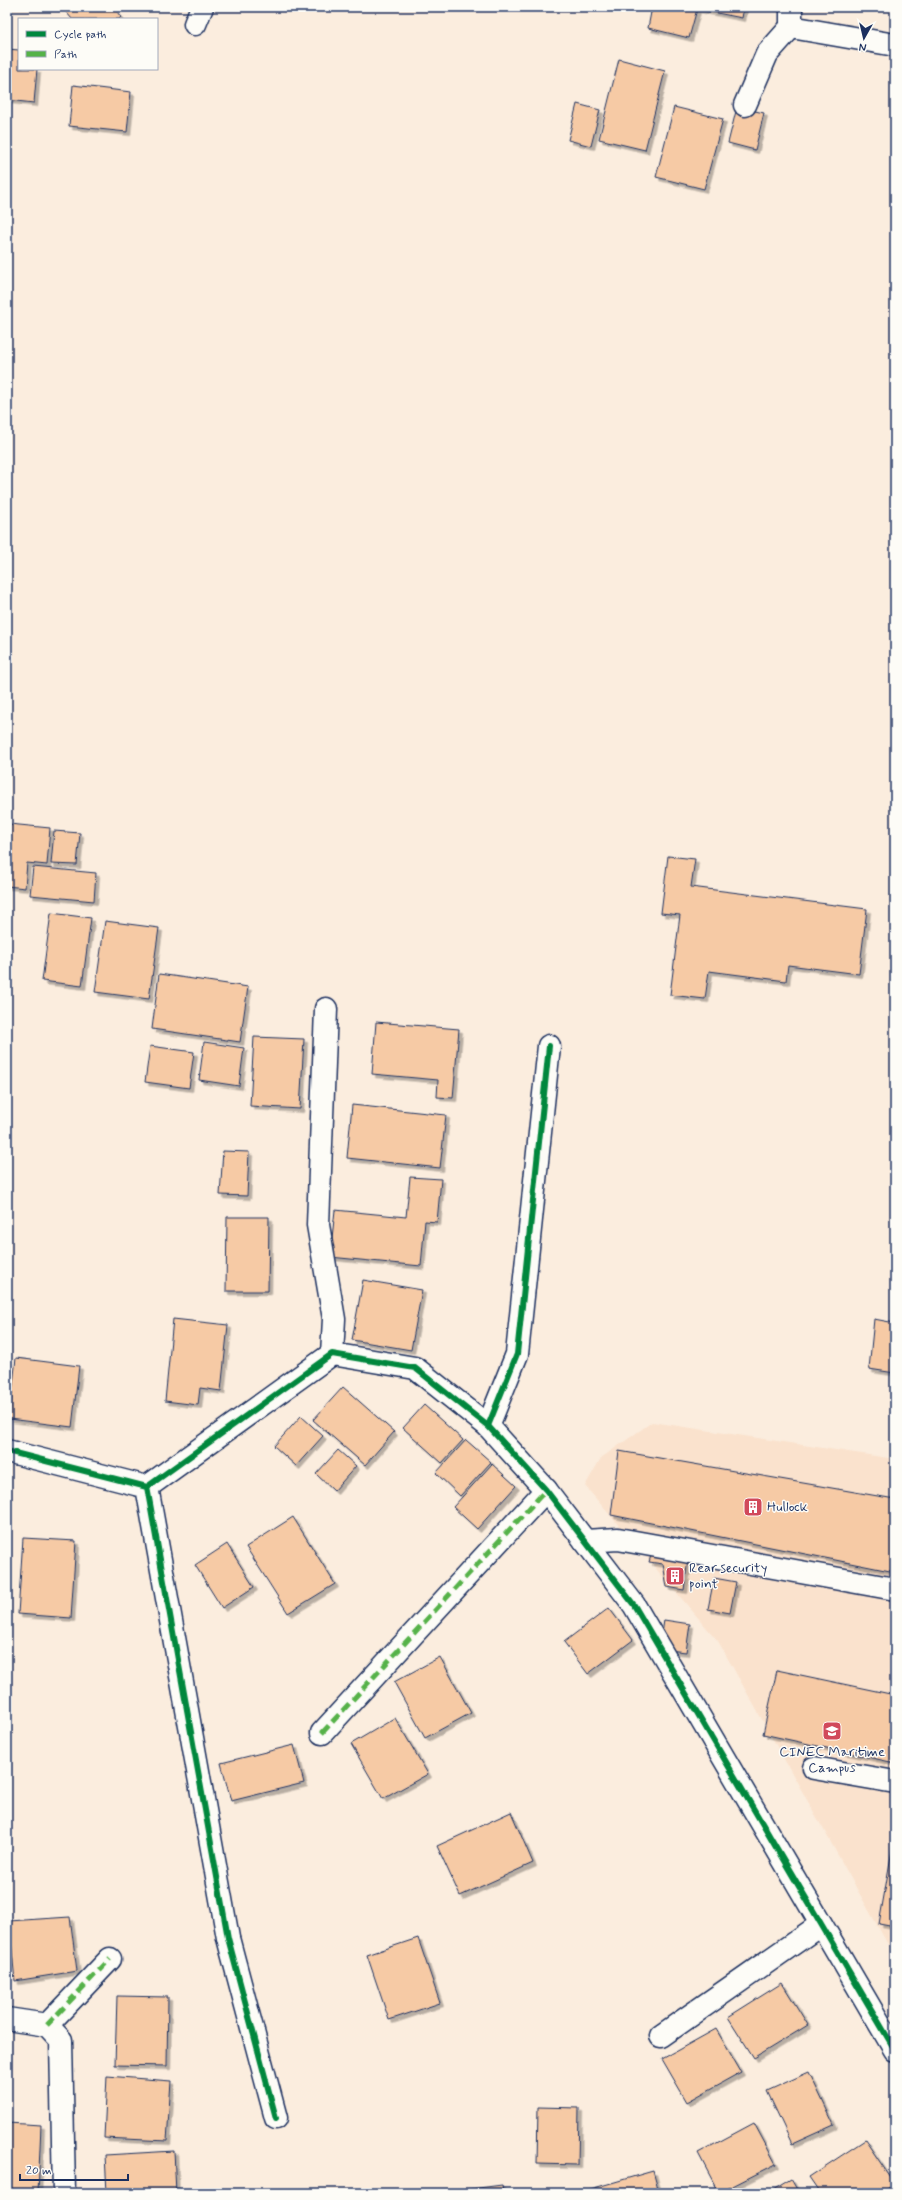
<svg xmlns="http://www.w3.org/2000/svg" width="902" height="2200" font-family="Mynerve,sans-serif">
<defs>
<filter id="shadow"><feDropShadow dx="3.5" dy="3.5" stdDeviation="0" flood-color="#0004"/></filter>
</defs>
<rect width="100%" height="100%" fill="#fbedde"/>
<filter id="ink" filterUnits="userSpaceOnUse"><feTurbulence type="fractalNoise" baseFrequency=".025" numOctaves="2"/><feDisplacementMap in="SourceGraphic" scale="8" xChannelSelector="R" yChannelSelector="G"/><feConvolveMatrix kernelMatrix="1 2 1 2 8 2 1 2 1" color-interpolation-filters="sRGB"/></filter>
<g filter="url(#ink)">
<path fill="#fae2cd" d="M652 1422 895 1459V1957L718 1641 585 1486 601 1458Z"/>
<g fill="#f6caa5" stroke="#1b2f5e" filter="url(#shadow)">
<path d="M62 7H113L121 17 119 19H72Z"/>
<path d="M652 7H744L742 18 697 9 689 38 648 28Z"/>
<path d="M7 49 19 50V69H37L34 103 7 100Z"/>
<path d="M619 59 665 71 645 150 599 139Z"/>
<path d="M73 85 131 92 127 132 69 126Z"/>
<path d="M577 104 600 110 591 146 568 140Z"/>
<path d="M674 107 723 119 704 189 656 177Z"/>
<path d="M737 107 764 113 755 150 728 143Z"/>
<path d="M9 824 50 828 47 865 27 863 25 888 7 886Z"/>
<path d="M54 831 80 833 77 865 51 864Z"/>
<path d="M668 856 695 859 691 887 867 909 859 974 788 965 786 981 709 971 705 999 670 995 680 915 661 913Z"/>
<path d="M33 867 96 873 94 901 30 895Z"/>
<path d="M51 913 91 918 82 986 42 981Z"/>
<path d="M105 921 159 928 149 999 95 992Z"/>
<path d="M159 974 248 987 240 1042 152 1029Z"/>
<path d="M376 1022 459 1029 453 1098 437 1097 438 1080 372 1074Z"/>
<path d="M254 1037 304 1039 300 1109 250 1106Z"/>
<path d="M204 1042 244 1048 239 1086 199 1080Z"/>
<path d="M150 1046 194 1052 189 1088 145 1082Z"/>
<path d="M352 1105 446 1115 440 1168 347 1158Z"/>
<path d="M223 1151 249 1152 247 1196 220 1195Z"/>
<path d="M410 1177 441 1179 437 1222 425 1221 421 1266 330 1257 335 1210 406 1217Z"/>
<path d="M227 1217H269L268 1291H226Z"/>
<path d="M363 1280 422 1290 411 1350 352 1340Z"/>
<path d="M173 1319 228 1325 221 1391 200 1388 198 1405 165 1401Z"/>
<path d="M874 1319 895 1323V1373L869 1369Z"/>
<path d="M16 1358 79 1366 72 1427 9 1419Z"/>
<path d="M343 1387 394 1432 365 1465 313 1420Z"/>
<path d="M424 1405 463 1440 442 1463 403 1428Z"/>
<path d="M301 1416 323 1436 296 1466 274 1446Z"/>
<path d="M466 1440 491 1462 460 1496 436 1473Z"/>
<path d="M338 1450 356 1466 334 1491 316 1474Z"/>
<path d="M619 1451 895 1499V1572L611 1515Z"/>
<path d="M492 1464 516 1486 477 1529 453 1507Z"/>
<path d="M293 1517 335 1584 288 1613 246 1547Z"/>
<path d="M23 1538 76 1541 71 1618 18 1614Z"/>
<path d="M227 1544 254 1587 222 1608 195 1565Z"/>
<path d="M652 1552 688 1558 684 1590 667 1587 663 1564 649 1562Z"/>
<path d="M714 1578 736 1582 730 1613 708 1609Z"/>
<path d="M609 1608 633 1640 588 1674 564 1642Z"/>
<path d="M664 1620 690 1624 686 1652 660 1649Z"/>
<path d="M440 1657 471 1713 425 1738 394 1682Z"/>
<path d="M777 1670 895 1695V1763L763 1734Z"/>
<path d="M395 1718 428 1774 383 1799 351 1744Z"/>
<path d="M294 1745 304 1783 231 1801 221 1763Z"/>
<path d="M511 1812 533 1863 460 1896 437 1846Z"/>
<path d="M895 1833V1927L879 1924Z"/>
<path d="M70 1917 77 1971 15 1981 9 1921Z"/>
<path d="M418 1938 440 2003 389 2020 367 1955Z"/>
<path d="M782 1983 808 2025 754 2058 728 2017Z"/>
<path d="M117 1996 168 1997 167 2066 115 2065Z"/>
<path d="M716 2029 741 2072 687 2102 662 2059Z"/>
<path d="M809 2072 834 2125 792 2144 767 2091Z"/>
<path d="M107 2076 171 2081 167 2141 104 2138Z"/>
<path d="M538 2107 579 2108 578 2165 537 2164Z"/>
<path d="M7 2123 41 2125 38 2193H7Z"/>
<path d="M754 2123 776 2164 719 2193 698 2153Z"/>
<path d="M865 2140 895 2184 881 2193H820L809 2177Z"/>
<path d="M174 2151 176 2193H107L105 2155Z"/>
<path d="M653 2171 659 2193H588L587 2190Z"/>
<path d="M791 2179 799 2193H768Z"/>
<path d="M502 2185 503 2193H455V2191Z"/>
</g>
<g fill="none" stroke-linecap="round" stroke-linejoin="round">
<defs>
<g id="service">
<path d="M585 1541 618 1539 895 1589"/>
<path d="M814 1768 895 1782"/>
</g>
<g id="minor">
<path d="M791 7V27L895 45"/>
<path d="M195 24 202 7"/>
<path d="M745 105 767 54 791 27"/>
<path d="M326 1009 318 1225 334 1319 332 1354"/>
<path d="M488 1426 517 1354 549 1046"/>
<path d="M7 1451 147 1487 332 1354 415 1368 488 1426 546 1490 634 1605 895 2050"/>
<path d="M147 1487 228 1938 276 2118"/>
<path d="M322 1733 546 1490"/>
<path d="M7 2019 47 2025 61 2040 64 2193"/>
<path d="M47 2025 110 1959"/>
<path d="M661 2036 820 1925"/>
</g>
</defs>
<use href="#service" stroke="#1b2f5e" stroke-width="25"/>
<use href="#minor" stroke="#1b2f5e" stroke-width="25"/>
<use href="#service" stroke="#fdfcf7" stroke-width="22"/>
<use href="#minor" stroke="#fdfcf7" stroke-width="22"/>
<g stroke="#55b248" stroke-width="5" stroke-dasharray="10 5" stroke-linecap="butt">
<path d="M322 1733 546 1490"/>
<path d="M47 2025 110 1959"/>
</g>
<defs>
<g id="cycleway">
<path d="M488 1426 517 1354 549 1046"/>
<path d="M7 1451 147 1487 332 1354 415 1368 488 1426 546 1490 634 1605 895 2050"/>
<path d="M147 1487 228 1938 276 2118"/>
</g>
</defs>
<use href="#cycleway" stroke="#fdfcf7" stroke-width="8"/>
<use href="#cycleway" stroke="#00873e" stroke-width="6"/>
</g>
</g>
<defs>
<symbol id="building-square" viewBox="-11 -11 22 22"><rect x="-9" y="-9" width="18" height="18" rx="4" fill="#d1495b" stroke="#fdfcf7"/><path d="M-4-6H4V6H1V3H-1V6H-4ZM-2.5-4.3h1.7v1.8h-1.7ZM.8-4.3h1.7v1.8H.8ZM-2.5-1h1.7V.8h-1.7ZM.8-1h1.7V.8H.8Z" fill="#fff"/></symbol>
<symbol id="university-square" viewBox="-11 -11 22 22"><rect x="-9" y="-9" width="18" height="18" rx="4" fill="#d1495b" stroke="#fdfcf7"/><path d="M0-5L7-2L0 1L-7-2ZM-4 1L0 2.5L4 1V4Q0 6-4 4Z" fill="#fff"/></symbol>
</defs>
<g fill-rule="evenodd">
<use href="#building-square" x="742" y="1496" width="22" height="22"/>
<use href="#building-square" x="664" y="1565" width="22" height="22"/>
<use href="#university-square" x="821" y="1720" width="22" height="22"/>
</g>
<g text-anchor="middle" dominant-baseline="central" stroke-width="3" stroke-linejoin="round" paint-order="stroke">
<g font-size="14" fill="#1b2f5e" stroke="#fdfcf7" text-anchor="start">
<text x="767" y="1507">Hullock</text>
<text x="689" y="1568">Rear security<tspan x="689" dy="16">point</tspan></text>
<text x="832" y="1752" text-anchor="middle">CINEC Maritime<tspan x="832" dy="16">Campus</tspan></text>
</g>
</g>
<rect width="902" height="2200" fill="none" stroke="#fdfcf7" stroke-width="24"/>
<rect x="12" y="12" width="878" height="2176" fill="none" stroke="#1b2f5e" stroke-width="1.5" filter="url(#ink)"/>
<rect x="18" y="18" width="140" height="52" fill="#fdfcf7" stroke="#a3aaba"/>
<rect x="26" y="31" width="20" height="6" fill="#00873e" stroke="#a3aaba"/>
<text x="54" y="38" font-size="12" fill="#1b2f5e">Cycle path</text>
<rect x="26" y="51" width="20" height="6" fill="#55b248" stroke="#a3aaba"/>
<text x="54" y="58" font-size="12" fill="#1b2f5e">Path</text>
<g transform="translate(864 38) rotate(188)" stroke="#fdfcf7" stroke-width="3" paint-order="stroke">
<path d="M0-3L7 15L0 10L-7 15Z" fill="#1b2f5e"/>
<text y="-6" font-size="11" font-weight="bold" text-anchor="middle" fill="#1b2f5e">N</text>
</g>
<path d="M20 2174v6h108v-6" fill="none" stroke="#1b2f5e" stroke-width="2"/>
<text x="26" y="2174" font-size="12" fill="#1b2f5e" stroke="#fdfcf7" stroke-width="3" paint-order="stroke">20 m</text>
</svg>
